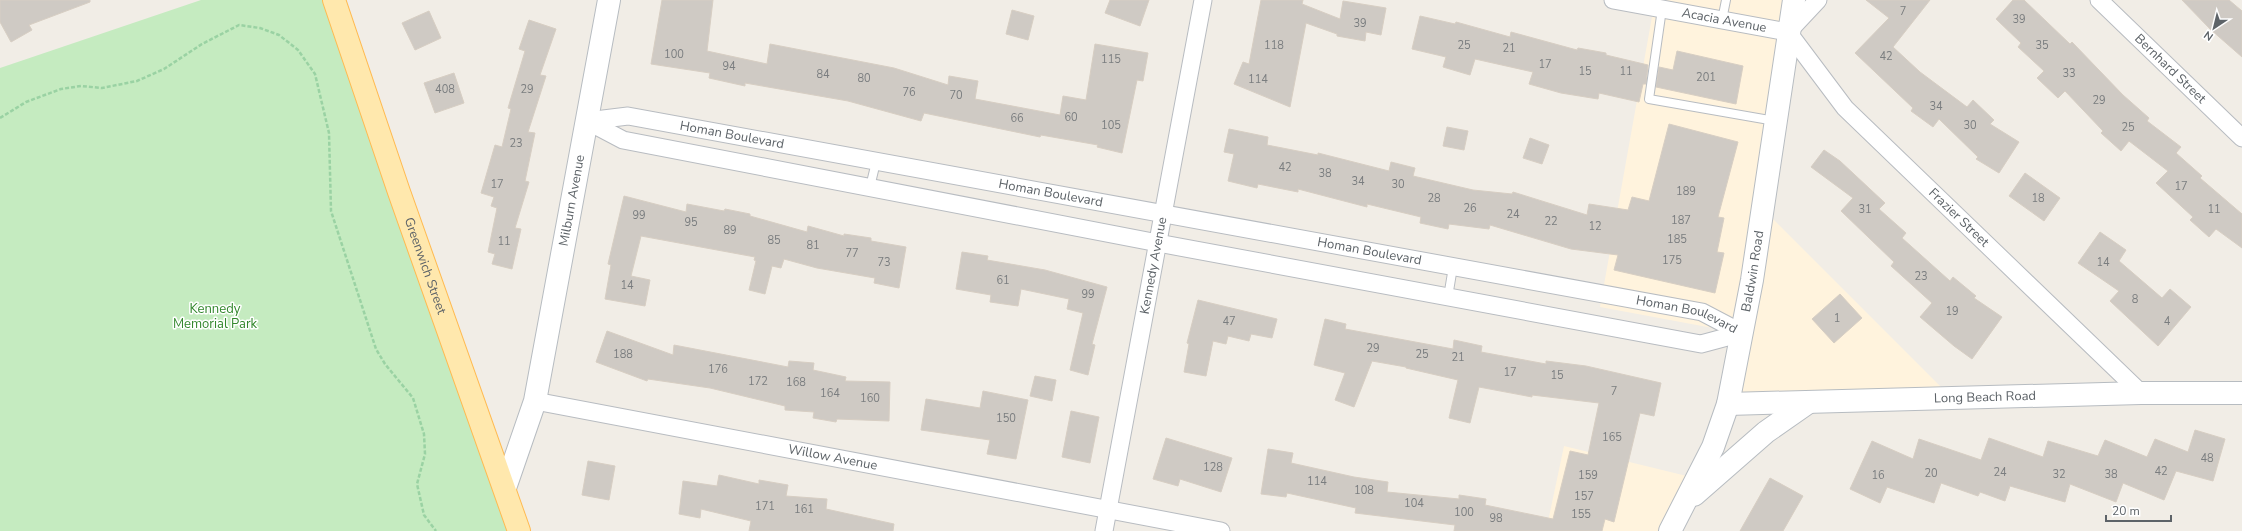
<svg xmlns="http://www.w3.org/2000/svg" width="2242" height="531" font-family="'Nunito Sans',sans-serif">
<rect width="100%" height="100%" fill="#f1ede6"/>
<g fill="#fff3dd">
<path d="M1655 0H1800L1765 211 1946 392 1733 406 1745 334 1600 307Z"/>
<path d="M1564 446 1699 479 1676 531H1546Z"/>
</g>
<path fill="#c5ebc0" d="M201 0H334L519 531H0V68Z"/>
<g fill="#cfcac4" stroke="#d7cec3">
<path d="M0 0H90V2L29 25 32 30 11 42 0 22Z"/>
<path d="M662 0H713L707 51 767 64 770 44 894 68 948 85 949 76 978 81 975 99 1060 115 1063 96 1086 100 1095 44 1148 53 1143 81 1137 80 1122 153 1097 147 1098 145 1041 135 1040 137 924 113 921 121 848 101 745 83V86L709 78 710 73 651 64Z"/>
<path d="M1110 0H1149L1140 26 1105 13Z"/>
<path d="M1261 0H1303L1302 4 1340 19 1343 1 1386 8 1381 35 1366 32 1365 41 1337 36V34L1306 23 1290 107 1234 84 1243 62 1249 64Z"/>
<path d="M1866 0H1930L1893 47 1920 72 1967 107 1973 100 1994 120 1990 124 2019 142 1999 173 1976 159 1978 157 1939 119 1933 127 1911 111 1913 108 1855 53 1889 18Z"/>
<path d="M2013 0H2024L2070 44 2072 42 2123 95 2149 118 2147 121 2181 147 2176 153 2202 176 2200 178 2242 214V248L2216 229 2209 237 2190 220 2193 217 2156 183 2168 171 2129 141 2121 151 2101 133 2103 131 2065 91 2058 98 2037 78 2044 71 2018 47 2021 43 1996 19Z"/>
<path d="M2182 0H2229L2242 11V57L2210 29Z"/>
<path d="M1012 10 1034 16 1028 40 1006 34Z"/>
<path d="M429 11 441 38 415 50 402 23Z"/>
<path d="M1420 16 1455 24 1456 22 1510 37 1511 32 1577 50 1578 48 1606 53V55L1648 65 1646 84H1643L1639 102 1599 93 1598 99 1561 93 1529 84 1533 72 1475 59 1470 75 1443 67 1446 57 1412 49Z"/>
<path d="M529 20 556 29 540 75 546 76 528 132 535 133 525 181 529 182 515 228 521 229 512 269 492 264 495 254 488 252 497 208 491 206 494 197 481 193 495 145 502 147 511 109 508 108 525 51 519 49Z"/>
<path d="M1677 51 1743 66 1736 104 1656 87 1659 67 1673 70Z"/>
<path d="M454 73 464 103 435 113 424 83Z"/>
<path d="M1669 124 1738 142 1718 217 1724 218 1717 252 1724 253 1715 293 1614 270 1618 255 1571 249 1490 225 1489 229 1449 224 1448 229 1420 223 1421 217 1367 204V207L1298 189V192L1258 184 1257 188 1228 181 1234 154 1224 152 1229 129 1268 137 1267 145 1318 155V153L1389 171 1391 162 1415 168 1413 176 1473 190 1512 194 1513 192 1587 215 1589 204 1628 210 1632 197 1649 201Z"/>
<path d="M1447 127 1468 131 1464 150 1443 146Z"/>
<path d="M1530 138 1549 145 1542 164 1523 158Z"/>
<path d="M1824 150 1840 161 1885 203 1879 209 1906 233 1902 238 1950 281 1953 277 1976 296 1974 298 2002 317 1972 359 1954 346 1920 317 1932 303 1891 266 1894 262 1841 211 1853 198 1811 167Z"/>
<path d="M2025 173 2060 198 2044 221 2009 196Z"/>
<path d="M624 196 686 212 687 204 724 211 725 209 750 214V216L807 232 808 226 844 236V234L871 238V241L906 247 899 288 874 283 875 278 817 268 784 259 781 268 772 266 765 294 749 290 756 261 754 260 755 257 641 236 631 276 650 280 645 306 605 299 611 265 608 264Z"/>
<path d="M2100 232 2126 250 2119 261 2162 298 2170 289 2191 307 2158 346 2110 301 2119 291 2078 263Z"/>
<path d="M962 252 988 256 987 260 1045 270 1107 287 1092 344 1095 345 1088 375 1070 370 1083 313 1067 309 1069 299 1021 289 1018 306 990 302 991 295 956 289Z"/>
<path d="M1840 294 1862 318 1834 343 1812 319Z"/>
<path d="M1198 300 1277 319 1272 338 1251 334 1249 341 1228 336 1226 344 1213 341 1206 376 1184 372 1189 344 1187 343Z"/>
<path d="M1325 319 1346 324 1345 329 1453 349 1454 340 1482 346 1481 352 1546 364V361L1586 366 1661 383 1654 416 1640 413 1614 522 1605 519 1602 531H1454L1455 525 1355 513 1356 508 1287 493 1286 497 1261 494 1268 449 1293 453 1291 463 1354 477 1388 482 1387 492 1459 499V495L1486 499 1485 505 1553 519 1570 451 1588 455 1599 403 1532 395V397L1479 387 1470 423 1449 418 1458 380 1406 368V367L1372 361 1354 407 1335 400 1345 373 1314 365Z"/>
<path d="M607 331 673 355 674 345 788 367 789 361 814 363 813 370 846 377 845 381 890 382 889 421 837 419 836 422 813 418 814 412 785 410V406L710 388 648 379 647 381 596 362Z"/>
<path d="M1035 376 1056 380 1052 401 1030 396Z"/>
<path d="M983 391 1028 400 1016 459 987 454 990 440 921 430 926 399 980 408Z"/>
<path d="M1071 411 1099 417 1090 463 1062 457Z"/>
<path d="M2195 430 2225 439 2213 481 2176 471 2164 500 2123 483 2116 502 2070 484 2065 502 2010 486 2005 501 1980 492 1978 496 1941 483 1934 503 1887 487 1880 503 1850 489 1872 441 1913 459 1919 439 1981 460 1989 438 2043 457 2048 441 2098 456 2105 440 2147 457 2155 439 2188 452Z"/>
<path d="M1166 438 1232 458 1221 492 1180 479 1178 486 1153 479Z"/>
<path d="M588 461 615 466 609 500 582 495Z"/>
<path d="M719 475 759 484V480L788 485 786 496 827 499 826 509 894 524 893 531H749L751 521 701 509 700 518 679 514 683 481 717 486Z"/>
<path d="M1770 478 1803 496 1783 531H1740Z"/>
</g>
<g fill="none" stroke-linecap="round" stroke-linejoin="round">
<defs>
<g id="lane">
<path d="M1662 9 1649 99 1775 121"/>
<path d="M1722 20 1726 0"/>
<path d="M870 187 876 162"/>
<path d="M1448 297 1453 267"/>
</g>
<g id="street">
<path id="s1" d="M1613 0 1788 32"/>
<path id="s2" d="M2099 0 2242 138"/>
<path id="s3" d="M1788 32 1845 108 2141 393"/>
<path d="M1788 32 1818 0"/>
<path d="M587 121 623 140 1158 243 1701 344 1742 333"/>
<path id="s4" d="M587 121 628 116 1702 312 1742 333"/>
<path id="s5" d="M535 401 1221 531"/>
<path id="s6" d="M1104 531 1203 0"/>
</g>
<g id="secondary">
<path id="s7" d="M1728 404 2141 393H2242"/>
<path id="s8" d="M505 488 535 401 609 0"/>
<path d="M1694 495 1766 432 1809 402"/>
<path id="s9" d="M1670 531 1713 447 1728 404 1752 280 1794 0"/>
</g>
<g id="primary">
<path id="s10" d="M334 0 399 192 519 531"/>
</g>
</defs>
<use href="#lane" stroke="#b8bcc1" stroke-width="10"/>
<use href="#street" stroke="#b8bcc1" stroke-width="19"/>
<use href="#secondary" stroke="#b7bcc1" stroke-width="24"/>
<use href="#primary" stroke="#ffba51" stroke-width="24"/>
<path stroke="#9ad2a3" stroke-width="2.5" stroke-dasharray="4 2" stroke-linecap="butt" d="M0 118 26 102 61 89 81 86 102 88 137 81 164 69 202 44 239 25 260 28 279 35 298 50 315 74 329 133 331 211 376 349 385 364 413 398 424 434 425 454 417 484 424 515 436 531"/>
<use href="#lane" stroke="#fff" stroke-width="8"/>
<use href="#street" stroke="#fff" stroke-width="17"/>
<use href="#secondary" stroke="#fff" stroke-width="22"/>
<use href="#primary" stroke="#ffe8ad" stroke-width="22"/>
</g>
<g text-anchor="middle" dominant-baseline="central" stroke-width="3" stroke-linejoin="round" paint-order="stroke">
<g font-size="11" fill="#7a7d7f">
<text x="1903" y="11">7</text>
<text x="2019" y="19">39</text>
<text x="1360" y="23">39</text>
<text x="1274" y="45">118</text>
<text x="1464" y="45">25</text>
<text x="2042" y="45">35</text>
<text x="1509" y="48">21</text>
<text x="674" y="54">100</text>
<text x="1886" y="56">42</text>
<text x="1111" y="59">115</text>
<text x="1545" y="64">17</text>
<text x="729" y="66">94</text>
<text x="1585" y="71">15</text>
<text x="1626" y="71">11</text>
<text x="2069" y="73">33</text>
<text x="823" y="74">84</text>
<text x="1706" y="77">201</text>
<text x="864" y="78">80</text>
<text x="1258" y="79">114</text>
<text x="445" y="89">408</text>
<text x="527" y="89">29</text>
<text x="909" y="92">76</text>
<text x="956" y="95">70</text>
<text x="2099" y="100">29</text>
<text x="1936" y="106">34</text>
<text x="1071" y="117">60</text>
<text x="1017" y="118">66</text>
<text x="1111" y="125">105</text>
<text x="1970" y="125">30</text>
<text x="2128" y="127">25</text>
<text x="516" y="143">23</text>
<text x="1285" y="167">42</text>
<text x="1325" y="173">38</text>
<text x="1358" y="181">34</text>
<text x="497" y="184">17</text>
<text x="1398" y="184">30</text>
<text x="2181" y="186">17</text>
<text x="1686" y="191">189</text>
<text x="1434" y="198">28</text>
<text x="2038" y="198">18</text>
<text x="1470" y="208">26</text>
<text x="1865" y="209">31</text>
<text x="2214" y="209">11</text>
<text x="1513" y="214">24</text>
<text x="639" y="215">99</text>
<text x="1681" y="220">187</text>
<text x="1551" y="221">22</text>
<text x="691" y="222">95</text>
<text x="1595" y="226">12</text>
<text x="730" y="230">89</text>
<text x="1677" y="239">185</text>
<text x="774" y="240">85</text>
<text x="504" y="241">11</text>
<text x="813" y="245">81</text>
<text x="852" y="253">77</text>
<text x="1672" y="260">175</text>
<text x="884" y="262">73</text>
<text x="2103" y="262">14</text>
<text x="1921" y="276">23</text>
<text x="1003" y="280">61</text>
<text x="627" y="285">14</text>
<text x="1088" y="294">99</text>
<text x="2135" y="299">8</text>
<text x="1952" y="311">19</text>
<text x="1837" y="318">1</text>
<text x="1229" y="321">47</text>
<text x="2167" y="321">4</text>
<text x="1373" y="348">29</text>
<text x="623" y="354">188</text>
<text x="1422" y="354">25</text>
<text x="1458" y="357">21</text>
<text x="718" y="369">176</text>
<text x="1510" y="372">17</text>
<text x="1557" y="375">15</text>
<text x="758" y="381">172</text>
<text x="796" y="382">168</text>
<text x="1614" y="391">7</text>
<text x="830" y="393">164</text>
<text x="870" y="398">160</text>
<text x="1006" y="418">150</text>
<text x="1612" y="437">165</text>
<text x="2207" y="458">48</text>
<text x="1213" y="467">128</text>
<text x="2161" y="471">42</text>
<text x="2000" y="472">24</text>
<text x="1931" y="473">20</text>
<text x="2059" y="474">32</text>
<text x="2111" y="474">38</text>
<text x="1588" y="475">159</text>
<text x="1878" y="475">16</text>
<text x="1317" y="481">114</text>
<text x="1364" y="490">108</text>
<text x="1584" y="496">157</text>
<text x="1414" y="503">104</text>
<text x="765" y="506">171</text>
<text x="804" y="509">161</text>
<text x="1464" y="512">100</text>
<text x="1581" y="514">155</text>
<text x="1496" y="518">98</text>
</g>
<g font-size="13" fill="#5d6368" stroke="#fff">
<text stroke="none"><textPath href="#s1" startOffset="113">Acacia Avenue</textPath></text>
<text stroke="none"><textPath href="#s2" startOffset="99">Bernhard Street</textPath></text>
<text stroke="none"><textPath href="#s4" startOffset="147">Homan Boulevard</textPath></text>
<text stroke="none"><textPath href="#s4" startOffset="471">Homan Boulevard</textPath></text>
<text stroke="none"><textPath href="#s8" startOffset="296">Milburn Avenue</textPath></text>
<text stroke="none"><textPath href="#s3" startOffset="253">Frazier Street</textPath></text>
<text stroke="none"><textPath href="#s4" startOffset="795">Homan Boulevard</textPath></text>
<text stroke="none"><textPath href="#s6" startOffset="270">Kennedy Avenue</textPath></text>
<text stroke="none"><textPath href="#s10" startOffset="281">Greenwich Street</textPath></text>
<text stroke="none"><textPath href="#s9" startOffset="275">Baldwin Road</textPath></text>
<text stroke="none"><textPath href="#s4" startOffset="1119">Homan Boulevard</textPath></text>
<text stroke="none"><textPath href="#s7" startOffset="257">Long Beach Road</textPath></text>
<text stroke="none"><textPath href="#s5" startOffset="303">Willow Avenue</textPath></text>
</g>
<g font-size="13" fill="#32872c" stroke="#fff">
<text x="215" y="309">Kennedy<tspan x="215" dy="15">Memorial Park</tspan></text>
</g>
</g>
<g transform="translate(2214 28) rotate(215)" stroke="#ffffff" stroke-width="3" paint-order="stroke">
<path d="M0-3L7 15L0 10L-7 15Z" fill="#5d6368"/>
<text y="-6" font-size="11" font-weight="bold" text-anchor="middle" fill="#5d6368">N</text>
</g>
<path d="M2106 515v6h65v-6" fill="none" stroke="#5d6368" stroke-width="2"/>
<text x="2112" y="515" font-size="12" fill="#5d6368" stroke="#ffffff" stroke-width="3" paint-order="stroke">20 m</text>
</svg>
